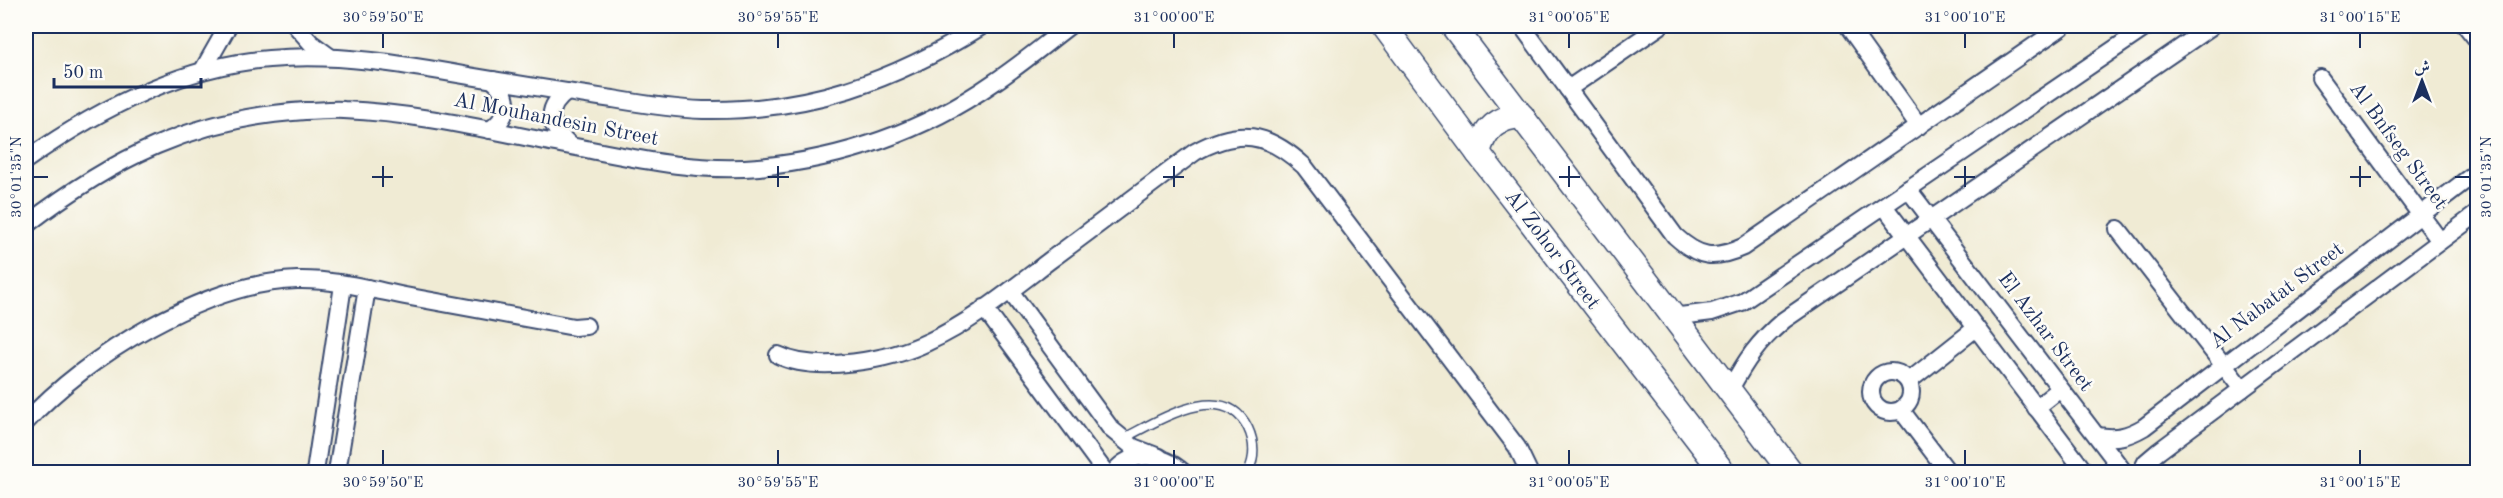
<svg xmlns="http://www.w3.org/2000/svg" width="2503" height="498" font-family="'Old Standard TT',Amiri,serif">
<rect width="100%" height="100%" fill="#fdfcf7"/>
<filter id="ink" filterUnits="userSpaceOnUse"><feTurbulence type="fractalNoise" baseFrequency=".0167" numOctaves="2"/><feDisplacementMap in="SourceGraphic" scale="12" xChannelSelector="R" yChannelSelector="G"/><feConvolveMatrix kernelMatrix="1 2 1 2 8 2 1 2 1" color-interpolation-filters="sRGB"/></filter>
<filter id="wash" filterUnits="userSpaceOnUse"><feTurbulence type="fractalNoise" baseFrequency=".008" numOctaves="4" result="noise"/><feDisplacementMap in="SourceGraphic" scale="24" xChannelSelector="R" yChannelSelector="G"/><feGaussianBlur stdDeviation="1.35" result="paint"/><feColorMatrix in="noise" values="0 0 0 0 0 0 0 0 0 0 0 0 0 0 0 0 0 1.4 0 .05"/><feComposite in="paint" operator="in"/></filter>
<g filter="url(#wash)">
<rect width="100%" height="100%" fill="#f0ebd4"/>
</g>
<g filter="url(#ink)">
<g fill="none" stroke-linecap="round" stroke-linejoin="round">
<defs>
<path id="lane" d="M1122 439C1155 423 1223 377 1248 428 1255 443 1255 458 1248 472"/>
<g id="street">
<path d="M296 26 311 43 330 57"/>
<path d="M1522 26 1675 236C1699 258 1714 260 1743 247L2063 26"/>
<path d="M1848 26 1919 126"/>
<path d="M2466 26 2478 41"/>
<path d="M203 70 228 26"/>
<path d="M2320 78 2440 241"/>
<path d="M1568 89 1660 26"/>
<path d="M567 92C542 110 551 128 570 145"/>
<path d="M490 130C510 116 512 97 493 80"/>
<path d="M26 160C97 110 180 66 269 59 337 53 402 64 469 76 517 84 565 92 613 99 642 104 673 109 703 110 808 112 894 81 982 26"/>
<path d="M1908 189 2124 472"/>
<path d="M1884 206 2085 472"/>
<path d="M26 225C113 158 193 118 305 111 318 111 331 109 344 110 419 113 492 131 565 145 629 157 693 173 759 167 843 159 924 131 993 83 1020 65 1044 45 1069 26"/>
<path d="M2118 229 2242 389"/>
<path d="M1010 291 1111 429 1133 447 1159 457"/>
<path d="M984 308 1105 472"/>
<path d="M1672 317 1712 312 1742 302 2148 26"/>
<path d="M778 355C816 374 891 360 928 342 972 322 1011 290 1049 261 1098 225 1146 188 1195 152 1239 128 1267 132 1304 166L1517 447 1529 472"/>
<circle cx="1891" cy="392" r="20"/>
<path d="M1909 381 1976 328"/>
<path d="M1729 391C1746 360 1758 342 1784 320L2212 26"/>
<path d="M2036 408 2060 389"/>
<path d="M1901 410 1948 472"/>
<path d="M26 422C87 355 205 283 297 280 333 279 370 289 405 296 461 306 518 317 574 327L586 326"/>
<path d="M2097 436C2116 439 2127 437 2144 427L2478 171"/>
<path d="M315 472 343 285"/>
<path d="M337 472 367 288"/>
<path d="M1114 472C1133 449 1163 454 1183 472"/>
<path d="M2141 472 2146 462 2159 451 2478 213"/>
</g>
<g id="secondary">
<path d="M1384 26 1478 153 1723 472"/>
<path d="M1453 26 1791 472"/>
<path d="M1478 153C1484 129 1498 117 1522 116"/>
</g>
</defs>
<use href="#lane" stroke="#3b4b70" stroke-width="11"/>
<use href="#street" stroke="#3b4b70" stroke-width="20"/>
<use href="#secondary" stroke="#3b4b70" stroke-width="27"/>
<use href="#lane" stroke="#fff" stroke-width="8"/>
<use href="#street" stroke="#fff" stroke-width="16"/>
<use href="#secondary" stroke="#fff" stroke-width="24"/>
</g>
</g>
<path fill="none" stroke="#1b2f5e" stroke-width="2" d="M383 33V48M778 33V48M1174 33V48M1569 33V48M1965 33V48M2360 33V48M383 166V187M778 166V187M1174 166V187M1569 166V187M1965 166V187M2360 166V187M33 177H48M372 177H393M768 177H789M1163 177H1184M1559 177H1580M1954 177H1975M2350 177H2371M2455 177H2470M383 450V465M778 450V465M1174 450V465M1569 450V465M1965 450V465M2360 450V465"/>
<g text-anchor="middle" dominant-baseline="central" stroke-width="5" stroke-linejoin="round" paint-order="stroke">
<g font-size="21" fill="#1b2f5e" stroke="#fdfcf7">
<text transform="translate(556 120) rotate(11)">Al Mouhandesin Street</text>
<text transform="translate(2398 146) rotate(54)">Al Bnfseg Street</text>
<text transform="translate(1552 250) rotate(53)">Al Zohor Street</text>
<text transform="translate(2277 296) rotate(-37)">Al Nabatat Street</text>
<text transform="translate(2045 332) rotate(53)">El Azhar Street</text>
</g>
</g>
<rect width="2503" height="498" fill="none" stroke="#fdfcf7" stroke-width="66"/>
<g transform="translate(2422 81)" stroke="#fdfcf7" stroke-width="4.5" paint-order="stroke">
<path d="M0-4.5L10 22L0 15L-10 22Z" fill="#1b2f5e"/>
<text y="-9" font-size="16" font-weight="bold" text-anchor="middle" fill="#1b2f5e">ش</text>
</g>
<path d="M54 78v9h147v-9" fill="none" stroke="#1b2f5e" stroke-width="3"/>
<text x="63" y="78" font-size="18" fill="#1b2f5e" stroke="#fdfcf7" stroke-width="4.5" paint-order="stroke">50 m</text>
<rect x="33" y="33" width="2437" height="432" fill="none" stroke="#1b2f5e" stroke-width="2"/>
<g font-size="15" text-anchor="middle" fill="#1b2f5e">
<text x="383" y="22">30°59'50"E</text>
<text x="778" y="22">30°59'55"E</text>
<text x="1174" y="22">31°00'00"E</text>
<text x="1569" y="22">31°00'05"E</text>
<text x="1965" y="22">31°00'10"E</text>
<text x="2360" y="22">31°00'15"E</text>
<text transform="translate(16 177) rotate(-90)" y="5">30°01'35"N</text>
<text transform="translate(2486 177) rotate(-90)" y="5">30°01'35"N</text>
<text x="383" y="487">30°59'50"E</text>
<text x="778" y="487">30°59'55"E</text>
<text x="1174" y="487">31°00'00"E</text>
<text x="1569" y="487">31°00'05"E</text>
<text x="1965" y="487">31°00'10"E</text>
<text x="2360" y="487">31°00'15"E</text>
</g>
</svg>
